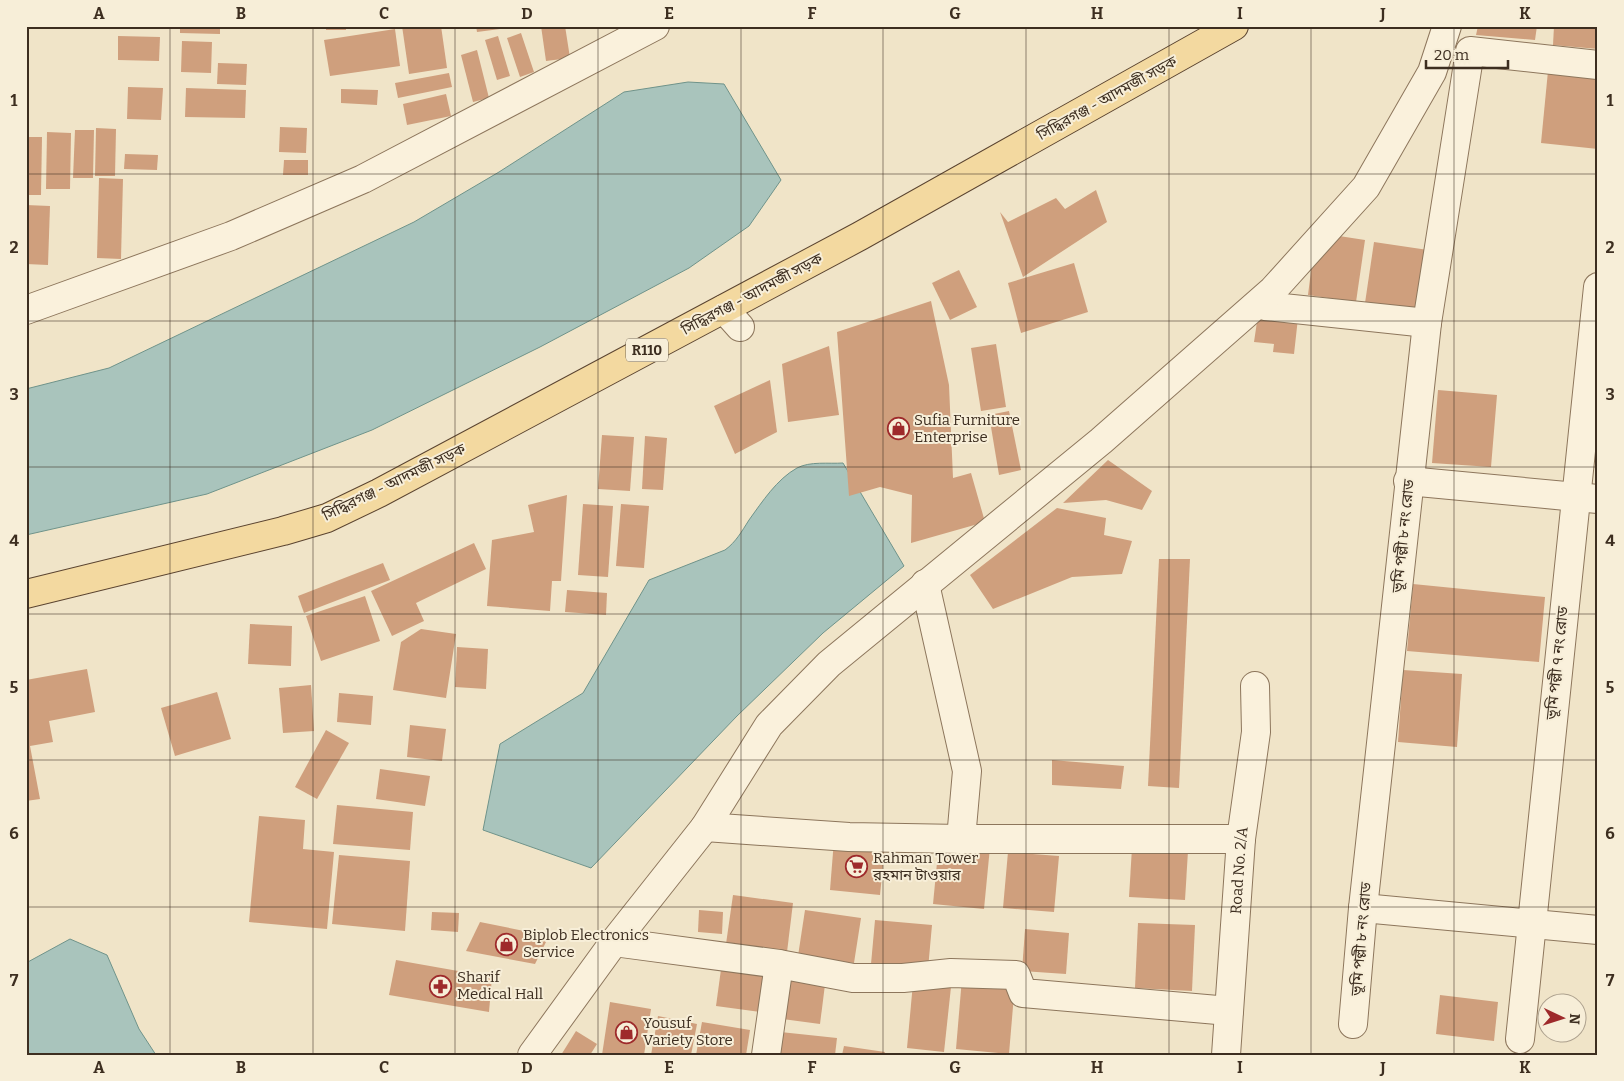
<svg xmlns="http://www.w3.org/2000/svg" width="1624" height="1081" font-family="Bitter,'Noto Sans Bengali',serif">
<rect width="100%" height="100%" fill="#f0e4c8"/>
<g fill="#a9c4bc" stroke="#6f938a">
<path d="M688 82 724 84 781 180 749 226 689 268 540 347 372 430 207 494 26 535V389L109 368 414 222 499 172 624 92Z"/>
<path d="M843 463 904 566 823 633 737 716 591 868 483 830 500 744 583 693 649 580 725 550C736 542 742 531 749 520 762 502 777 479 797 468 810 461 829 464 843 463Z"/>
<path d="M70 939 107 955 139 1029 156 1055H26V963Z"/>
</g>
<g fill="#cf9f7d">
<path d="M180 26H220V34L180 33Z"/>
<rect x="326" y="26" width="20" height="4"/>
<path d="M402 26H441L447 68 409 74Z"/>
<path d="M476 26H500V29L477 32Z"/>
<path d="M541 26H565L570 58 546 61Z"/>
<path d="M1478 26H1537L1535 40 1476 35Z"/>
<path d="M1554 26H1598V49L1553 45Z"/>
<path d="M395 29 400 66 330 76 324 40Z"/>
<path d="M521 33 534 72 520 77 507 38Z"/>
<path d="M118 36 160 37 159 61 118 60Z"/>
<path d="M498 36 510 76 497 80 485 40Z"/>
<path d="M182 41 212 42 211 73 181 72Z"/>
<path d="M477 50 489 98 473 102 461 55Z"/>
<path d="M218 63 247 64 246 85 217 84Z"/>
<path d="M1548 71 1598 76V149L1541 143Z"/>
<path d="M449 73 452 87 398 98 395 83Z"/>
<path d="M128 87 163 88 161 120 127 119Z"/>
<path d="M186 88 246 90 245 118 185 117Z"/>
<path d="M341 89 378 90 377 105 341 103Z"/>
<path d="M446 94 451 116 407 125 403 104Z"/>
<path d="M280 127 307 128 306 153 279 152Z"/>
<path d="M96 128 116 129 115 176H95Z"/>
<path d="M75 130H94L93 178H73Z"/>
<path d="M47 132 71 133 70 189H46Z"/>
<path d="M26 137H42L41 195H26Z"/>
<path d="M125 154 158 155 157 170 124 169Z"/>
<path d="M284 160H308V175H283Z"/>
<path d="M99 178 123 179 121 259 97 258Z"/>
<path d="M1096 190 1107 222 1023 277 1000 212 1008 222 1056 198 1065 209Z"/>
<path d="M26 205 50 206 48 265 26 264Z"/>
<path d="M1339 236 1365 240 1356 302 1308 295 1312 263Z"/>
<path d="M1374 242 1428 250 1419 311 1365 303Z"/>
<path d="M1074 263 1088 312 1021 333 1008 283Z"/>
<path d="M959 270 977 307 950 320 932 283Z"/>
<path d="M931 301 949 385 953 478 971 473 985 522 911 543 912 495 880 487 849 496 837 332Z"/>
<path d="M1258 315 1298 318 1294 354 1273 352 1274 344 1254 342Z"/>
<path d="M996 344 1006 407 981 411 971 348Z"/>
<path d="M829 346 839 415 788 422 782 364Z"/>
<path d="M770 380 777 432 735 454 714 406Z"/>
<path d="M1438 390 1497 395 1491 467 1432 463Z"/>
<path d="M1009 411 1021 470 999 475 989 415Z"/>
<path d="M602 435 634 437 630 491 598 489Z"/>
<path d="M645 436 667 438 663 490 642 489Z"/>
<path d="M1108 460 1152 491 1142 510 1106 500 1063 503Z"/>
<path d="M567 495 561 581H552L550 611 487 606 492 540 534 532 528 505Z"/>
<path d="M583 504 613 506 608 577 578 575Z"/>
<path d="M621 504 649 506 644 568 616 566Z"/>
<path d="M1057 508 1106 518 1104 535 1132 541 1122 574 1072 577 993 609 970 575Z"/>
<path d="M474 543 486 569 416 603 424 621 392 636 371 591Z"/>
<path d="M1159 559H1190L1179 788 1148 786Z"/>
<path d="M383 563 390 580 304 613 298 596Z"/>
<path d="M1413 584 1545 597 1539 662 1407 651Z"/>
<path d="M567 590 607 593 606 615 565 612Z"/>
<path d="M365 596 380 641 321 661 306 616Z"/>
<path d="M250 624 292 626 291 666 248 664Z"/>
<path d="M421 629 456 634 446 698 393 690 401 642Z"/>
<path d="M457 647 488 649 486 689 455 687Z"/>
<path d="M87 669 95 712 49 721 53 742 30 746 40 799 26 801V680Z"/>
<path d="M1403 670 1462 674 1457 747 1398 742Z"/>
<path d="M311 685 314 731 283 733 279 688Z"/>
<path d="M217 692 231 739 175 756 161 708Z"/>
<path d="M339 693 373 696 371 725 337 722Z"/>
<path d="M410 725 446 729 442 761 407 757Z"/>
<path d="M326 730 349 743 317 799 295 787Z"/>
<path d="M1052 760 1124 766 1121 789 1052 785Z"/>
<path d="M380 769 430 776 425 806 376 799Z"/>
<path d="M337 805 413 812 410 850 333 844Z"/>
<path d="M259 816 305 820 303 849 334 852 327 929 249 922Z"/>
<path d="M834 840 885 845 880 895 830 890Z"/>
<path d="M939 842 990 847 984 909 933 904Z"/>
<path d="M1132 848 1188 851 1185 900 1129 897Z"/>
<path d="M1008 852 1059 856 1054 912 1003 908Z"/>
<path d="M339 855 410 861 405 931 332 924Z"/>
<path d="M733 895 793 903 787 952 726 944Z"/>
<path d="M699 910 723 912 722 934 698 932Z"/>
<path d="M805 910 861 918 854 963 798 956Z"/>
<path d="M432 912 459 913 458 932 431 930Z"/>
<path d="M875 920 932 925 928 969 871 964Z"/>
<path d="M480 922 549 936 535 964 466 951Z"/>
<path d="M1138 923 1195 925 1192 991 1135 988Z"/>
<path d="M1025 929 1069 933 1066 974 1022 971Z"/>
<path d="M396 960 492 977 489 1012 389 995Z"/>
<path d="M722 962 774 969 768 1013 716 1006Z"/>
<path d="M781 970 826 977 820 1024 775 1018Z"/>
<path d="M962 978 1015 983 1009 1054 956 1049Z"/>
<path d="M913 983 951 987 944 1052 907 1048Z"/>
<path d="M1440 995 1498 1002 1494 1041 1436 1034Z"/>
<path d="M610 1002 651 1009 644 1055H602Z"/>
<path d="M658 1016 697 1024 691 1055H651Z"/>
<path d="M702 1022 750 1030 746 1055H696Z"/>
<path d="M576 1031 597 1044 590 1055H561Z"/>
<path d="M771 1031 837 1038 835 1055H768Z"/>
<path d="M844 1046 885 1052 884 1055H842Z"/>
</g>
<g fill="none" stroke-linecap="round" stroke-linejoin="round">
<defs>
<g id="street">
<path d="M1265 306 1427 323"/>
<path d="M724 309 740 327"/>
<path d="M26 310 231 236 363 179 655 26"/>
<path d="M1408 481 1598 499"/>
<path d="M925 584 967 771 961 839H1241"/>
<path d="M705 827 849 837 961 839"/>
<path d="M1363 908 1598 930"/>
<path d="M614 942 779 964 853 978H903L951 973 1016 975 1023 993 1229 1011"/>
<path d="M1353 1024 1363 908 1427 323 1470 51 1598 65"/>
<path d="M1520 1039 1598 287"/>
<path d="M532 1055 614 942 705 827 769 725 829 664 1101 441 1273 290 1366 187 1432 72 1447 26"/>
<path d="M766 1055 779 964"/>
<path id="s1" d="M1226 1055 1241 839 1256 732 1255 686"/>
</g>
<path id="primary" d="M26 594 283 531 327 518 379 493 860 236 1234 26"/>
</defs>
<use href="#street" stroke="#8d765c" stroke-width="30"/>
<use href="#primary" stroke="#5b4430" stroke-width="30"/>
<use href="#street" stroke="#faf1dc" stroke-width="28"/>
<use href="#primary" stroke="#f3d9a0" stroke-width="28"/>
</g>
<path fill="none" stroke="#3d2e20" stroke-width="1" stroke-opacity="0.55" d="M170 26V1055M313 26V1055M455 26V1055M598 26V1055M741 26V1055M883 26V1055M1026 26V1055M1169 26V1055M1311 26V1055M1454 26V1055M26 174H1598M26 321H1598M26 467H1598M26 614H1598M26 760H1598M26 907H1598"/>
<defs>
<symbol id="shop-ring" viewBox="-11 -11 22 22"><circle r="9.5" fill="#f7eed8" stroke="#9e2a2b" stroke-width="1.5"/><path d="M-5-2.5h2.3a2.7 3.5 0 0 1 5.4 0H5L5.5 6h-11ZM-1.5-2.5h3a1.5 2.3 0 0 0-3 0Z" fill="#9e2a2b"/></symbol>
<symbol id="supermarket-ring" viewBox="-11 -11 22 22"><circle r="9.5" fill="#f7eed8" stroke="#9e2a2b" stroke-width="1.5"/><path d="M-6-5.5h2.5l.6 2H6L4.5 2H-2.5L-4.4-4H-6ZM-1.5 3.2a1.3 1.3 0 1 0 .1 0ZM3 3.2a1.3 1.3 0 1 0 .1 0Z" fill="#9e2a2b"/></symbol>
<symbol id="pharmacy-ring" viewBox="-11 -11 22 22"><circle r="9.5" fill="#f7eed8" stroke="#9e2a2b" stroke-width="1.5"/><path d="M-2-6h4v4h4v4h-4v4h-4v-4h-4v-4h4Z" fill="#9e2a2b"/></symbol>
</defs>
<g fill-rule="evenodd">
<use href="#shop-ring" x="886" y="416" width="25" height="25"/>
<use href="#supermarket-ring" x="844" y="854" width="25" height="25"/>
<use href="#shop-ring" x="494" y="932" width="25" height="25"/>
<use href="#pharmacy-ring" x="428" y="974" width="25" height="25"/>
<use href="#shop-ring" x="614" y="1020" width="25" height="25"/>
</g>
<g text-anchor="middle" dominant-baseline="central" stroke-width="4" stroke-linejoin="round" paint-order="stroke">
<rect fill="#f7eed8" stroke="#756857" stroke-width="1" x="626" y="338.5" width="42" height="23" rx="4"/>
<g font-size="14" font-weight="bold" fill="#3d2e20">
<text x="647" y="350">R110</text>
</g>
<g font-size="15" fill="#3d2e20" stroke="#f7eed8">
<text transform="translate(1107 98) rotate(-29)">সিদ্ধিরগঞ্জ - আদমজী সড়ক</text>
<text transform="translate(752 294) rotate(-28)">সিদ্ধিরগঞ্জ - আদমজী সড়ক</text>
<text transform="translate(394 482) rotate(-26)">সিদ্ধিরগঞ্জ - আদমজী সড়ক</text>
<text transform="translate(1403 536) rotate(-84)">ভূমি পল্লী ৮ নং রোড</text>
<text transform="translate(1557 663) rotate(-84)">ভূমি পল্লী ৭ নং রোড</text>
<text stroke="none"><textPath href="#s1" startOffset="185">Road No. 2/A</textPath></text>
<text transform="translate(1361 939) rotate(-85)">ভূমি পল্লী ৮ নং রোড</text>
</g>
<g font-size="15" fill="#3d2e20" stroke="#f7eed8" text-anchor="start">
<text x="914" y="420">Sufia Furniture<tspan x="914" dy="17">Enterprise</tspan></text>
<text x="873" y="858">Rahman Tower<tspan x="873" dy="17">রহমান টাওয়ার</tspan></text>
<text x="523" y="935">Biplob Electronics<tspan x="523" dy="17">Service</tspan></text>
<text x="457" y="977">Sharif<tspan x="457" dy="17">Medical Hall</tspan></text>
<text x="643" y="1023">Yousuf<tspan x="643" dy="17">Variety Store</tspan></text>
</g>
</g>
<rect width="1624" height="1081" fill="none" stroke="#f7eed8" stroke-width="55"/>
<g transform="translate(1562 1018) rotate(94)"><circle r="24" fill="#f7eed8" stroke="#ada18e"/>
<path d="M0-4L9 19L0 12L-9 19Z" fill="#9e2a2b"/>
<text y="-8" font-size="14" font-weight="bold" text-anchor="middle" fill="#3d2e20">N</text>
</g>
<path d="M1426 60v8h82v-8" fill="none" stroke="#3d2e20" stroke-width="2.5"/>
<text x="1434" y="60" font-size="15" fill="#3d2e20" stroke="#f7eed8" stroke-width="4" paint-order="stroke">20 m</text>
<rect x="28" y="28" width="1568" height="1026" fill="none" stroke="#3d2e20" stroke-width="2"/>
<g font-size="16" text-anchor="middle" font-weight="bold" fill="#3d2e20">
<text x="99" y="19">A</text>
<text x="241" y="19">B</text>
<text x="384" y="19">C</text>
<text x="527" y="19">D</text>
<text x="669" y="19">E</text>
<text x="812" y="19">F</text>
<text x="955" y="19">G</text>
<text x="1097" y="19">H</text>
<text x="1240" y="19">I</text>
<text x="1383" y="19">J</text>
<text x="1525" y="19">K</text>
<text x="14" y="106">1</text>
<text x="1610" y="106">1</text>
<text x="14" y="253">2</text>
<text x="1610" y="253">2</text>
<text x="14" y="400">3</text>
<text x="1610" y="400">3</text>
<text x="14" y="546">4</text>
<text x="1610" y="546">4</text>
<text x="14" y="693">5</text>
<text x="1610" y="693">5</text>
<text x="14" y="839">6</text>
<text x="1610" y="839">6</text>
<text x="14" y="986">7</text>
<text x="1610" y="986">7</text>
<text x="99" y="1073">A</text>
<text x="241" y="1073">B</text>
<text x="384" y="1073">C</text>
<text x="527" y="1073">D</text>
<text x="669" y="1073">E</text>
<text x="812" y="1073">F</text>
<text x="955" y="1073">G</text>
<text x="1097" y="1073">H</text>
<text x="1240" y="1073">I</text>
<text x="1383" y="1073">J</text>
<text x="1525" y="1073">K</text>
</g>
</svg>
